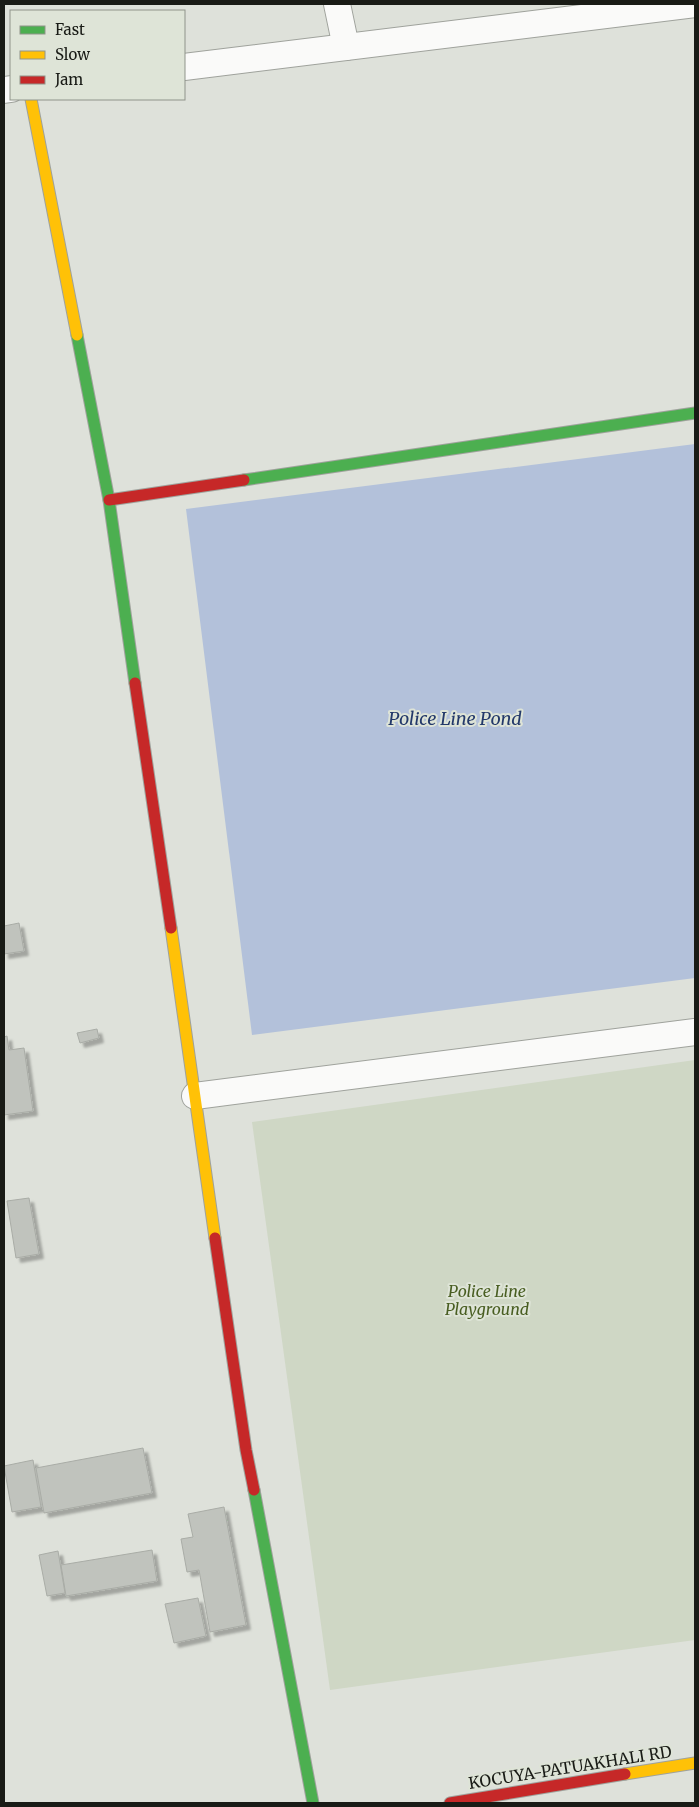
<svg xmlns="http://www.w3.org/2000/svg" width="699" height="1807" font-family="Merriweather,serif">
<defs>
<filter id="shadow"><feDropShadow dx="4.5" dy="4.5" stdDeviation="1" flood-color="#0004"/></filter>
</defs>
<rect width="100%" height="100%" fill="#dee1da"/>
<path fill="#cfd7c5" d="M695 1060V1640L330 1690 252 1122Z"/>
<path fill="#b3c1da" d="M695 444V978L252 1035 186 509Z"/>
<g fill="#c0c3bd" stroke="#a9aca6" filter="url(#shadow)">
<path d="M19 923 24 951 4 954V926Z"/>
<path d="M97 1029 99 1038 80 1043 77 1033Z"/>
<path d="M7 1036 9 1050 24 1048 33 1111 4 1115V1037Z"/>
<path d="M29 1198 39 1254 16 1258 7 1201Z"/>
<path d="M143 1448 152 1493 44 1513 36 1468Z"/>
<path d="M33 1460 41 1507 12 1512 4 1466Z"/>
<path d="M224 1507 246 1625 210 1632 199 1570 187 1572 181 1539 193 1537 188 1514Z"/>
<path d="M152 1550 157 1581 66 1596 61 1565Z"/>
<path d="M58 1551 65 1593 47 1596 39 1555Z"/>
<path d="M198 1598 206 1636 174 1643 165 1604Z"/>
</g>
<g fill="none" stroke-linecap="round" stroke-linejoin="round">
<defs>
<g id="street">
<path d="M337 4 346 47"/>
<path d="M184 67 695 4"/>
<path d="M4 90 11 89"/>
<path d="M195 1096 695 1032"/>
</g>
<g id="fast">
<path d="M77 335 109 500 135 683"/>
<path d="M244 480 695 413"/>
<path d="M254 1490 313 1803"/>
</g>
<g id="slow">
<path d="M31 99 77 335"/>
<path d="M171 928 215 1238"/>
<path d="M625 1774 695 1763"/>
</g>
<g id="jam">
<path d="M109 500 244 480"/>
<path d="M135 683 171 928"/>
<path d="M215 1238 246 1450 254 1490"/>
<path d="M450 1803 625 1774"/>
</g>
</defs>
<use href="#street" stroke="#9fa29c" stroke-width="28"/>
<use href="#fast" stroke="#9fa29c" stroke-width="13"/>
<use href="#slow" stroke="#9fa29c" stroke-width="13"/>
<use href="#jam" stroke="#9fa29c" stroke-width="13"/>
<use href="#street" stroke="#fafaf9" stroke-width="26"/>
<use href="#fast" stroke="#4caf50" stroke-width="11"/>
<use href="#slow" stroke="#ffc107" stroke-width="11"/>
<use href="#jam" stroke="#c62828" stroke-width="11"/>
</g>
<g text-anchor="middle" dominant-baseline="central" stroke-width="4" stroke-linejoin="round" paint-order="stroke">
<g font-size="16" font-style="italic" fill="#495e22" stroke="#dee4d7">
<text x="487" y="1291">Police Line<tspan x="487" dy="18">Playground</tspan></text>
</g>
<g font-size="16" fill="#191b16" stroke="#dee4d7">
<text transform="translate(570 1767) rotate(-9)">KOCUYA-PATUAKHALI RD</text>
</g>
<g font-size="18" font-style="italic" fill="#23396a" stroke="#dee4d7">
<text x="455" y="718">Police Line Pond</text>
</g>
</g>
<rect width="699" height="1807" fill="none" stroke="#191b16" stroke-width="10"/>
<rect x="10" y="10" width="175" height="90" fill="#dee4d7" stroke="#8f948a"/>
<rect x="20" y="26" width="25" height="8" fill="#4caf50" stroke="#8f948a"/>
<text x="55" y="35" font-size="15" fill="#191b16">Fast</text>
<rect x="20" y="51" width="25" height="8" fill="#ffc107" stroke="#8f948a"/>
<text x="55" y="60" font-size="15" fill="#191b16">Slow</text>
<rect x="20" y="76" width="25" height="8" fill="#c62828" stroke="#8f948a"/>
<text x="55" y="85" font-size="15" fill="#191b16">Jam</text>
</svg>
